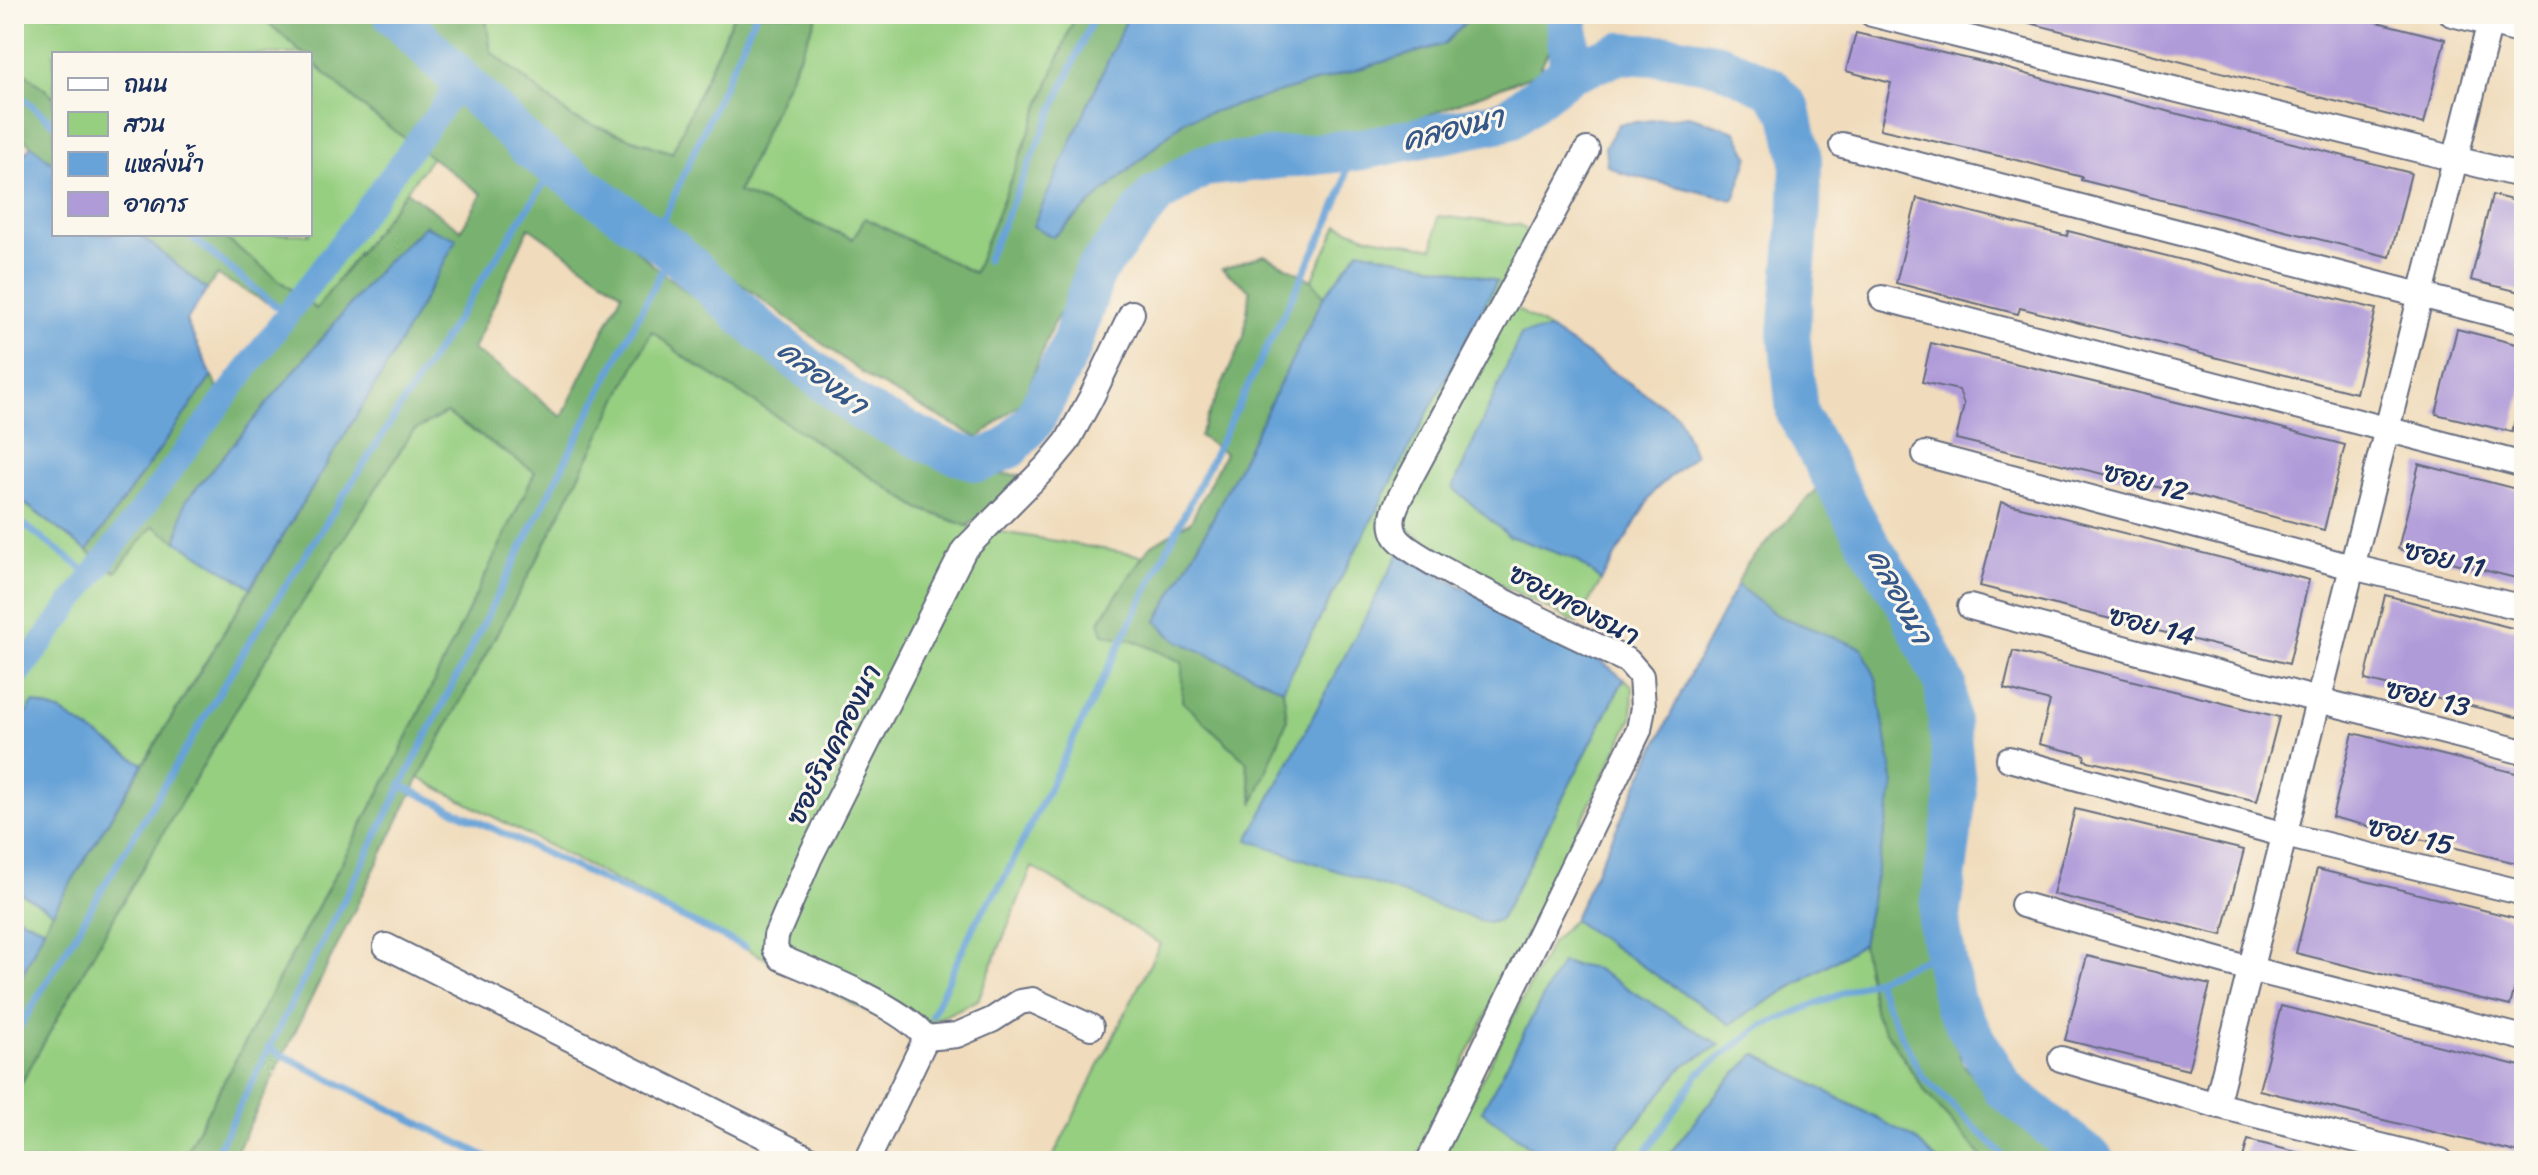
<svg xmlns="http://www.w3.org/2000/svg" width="2538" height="1175" font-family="Sriracha,'Playpen Sans Thai',sans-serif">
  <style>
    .green { fill: #97cf81; stroke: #597f70; stroke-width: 2 }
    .forest { fill: #79b26f; stroke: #4a7066; stroke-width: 2; fill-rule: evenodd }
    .water { fill: #67a3d8; stroke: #41699b; stroke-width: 2 }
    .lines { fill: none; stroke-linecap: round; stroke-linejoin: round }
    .stream { stroke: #67a3d8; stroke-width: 7 }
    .canal { stroke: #67a3d8; stroke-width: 24 }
    .river { stroke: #67a3d8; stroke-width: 42 }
    .building { fill: #b09bd9 }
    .minor-casing { stroke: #666c7f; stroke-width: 28 }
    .minor { stroke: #fff; stroke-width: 24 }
    .labels { text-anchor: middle; stroke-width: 6; stroke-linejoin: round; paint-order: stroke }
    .street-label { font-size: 28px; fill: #1b2f5e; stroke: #fbf7ec }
    .water-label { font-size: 30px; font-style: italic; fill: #365889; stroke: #fbf7ec }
  </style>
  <rect width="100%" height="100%" fill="#fbf7ec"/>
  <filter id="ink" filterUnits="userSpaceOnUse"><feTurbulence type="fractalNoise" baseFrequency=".0125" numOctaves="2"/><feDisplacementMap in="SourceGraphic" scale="16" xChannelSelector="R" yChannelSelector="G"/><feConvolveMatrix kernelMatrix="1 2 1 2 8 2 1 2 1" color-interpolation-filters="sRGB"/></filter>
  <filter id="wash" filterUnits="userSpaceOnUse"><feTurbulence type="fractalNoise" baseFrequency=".006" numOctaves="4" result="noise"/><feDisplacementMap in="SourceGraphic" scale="32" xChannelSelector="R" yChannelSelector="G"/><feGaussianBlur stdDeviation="1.8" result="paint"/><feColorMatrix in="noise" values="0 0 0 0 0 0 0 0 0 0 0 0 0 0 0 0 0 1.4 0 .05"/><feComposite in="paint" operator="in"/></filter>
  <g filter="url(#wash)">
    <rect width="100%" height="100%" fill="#f0dcbc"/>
    <g class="green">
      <polygon points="14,14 259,14 303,54 54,54 54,97 14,64"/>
      <polygon points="485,14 734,14 673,153 573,118 491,52"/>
      <polygon points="818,14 1076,14 974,273 866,219 854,239 738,192"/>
      <polygon points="310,60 370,113 432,157 316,309 220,234 310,234"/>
      <polygon points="1438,216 1520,225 1545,246 1513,307 1551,330 1521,335 1510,536 1577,560 1601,581 1577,623 1461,565 1411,531 1249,839 1487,923 1500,920 1624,679 1633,686 1632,718 1415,1161 1051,1161 1160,944 1032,867 978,1000 908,1033 419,778 542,550 652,330 684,357 921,509 967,526 1143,556 1099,622 1182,662 1182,701 1246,761 1253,800 1287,720 1283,689 1496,281 1359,250 1324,296 1312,280 1338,225 1366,236 1433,248"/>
      <polygon points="446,413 536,472 393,767 181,1161 14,1161 14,1096 119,908 261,667 413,431"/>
      <polygon points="14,496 115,572 153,526 251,587 143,764 59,711 34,703 14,731"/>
      <polygon points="14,889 53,912 44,929 14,915"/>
      <polygon points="1573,920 1730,1024 1862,944 1875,1014 1926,1093 1986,1161 1937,1161 1914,1138 1756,1054 1721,1088 1664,1161 1606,1161 1684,1065 1720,1045 1482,1111 1549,1161 1440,1161 1551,943"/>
    </g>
    <g class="forest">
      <path d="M259 14H372L661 272 878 436 948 468 989 474 1020 475 1000 501 967 526 921 509 684 357 652 331 542 550 419 778 232 1161H181L393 767 535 472 446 413 413 431 261 667 119 908 14 1096V992L48 920 384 371 425 226 384 264 185 502 177 541 153 526 116 572 87 551 212 376 220 394 280 310 217 275 207 290 139 234H220L316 309 406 191 461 230 482 194 370 113 310 60V54H303ZM529 227 622 293 562 417 509 374 473 350Z"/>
      <polygon points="423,14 485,14 491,52 573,118 672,153 734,14 818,14 738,192 853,239 865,218 974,273 1076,14 1129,14 1034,226 1053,237 1185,120 1444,44 1473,14 1556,14 1554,39 1538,73 1410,122 1218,155 1124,214 1053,324 1023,401 978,438 873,381 515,118"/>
      <polygon points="14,64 54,97 54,164 14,131"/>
      <polygon points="1264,255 1312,280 1324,296 1209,526 1157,621 1174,639 1283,689 1287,720 1254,802 1246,761 1182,701 1182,662 1135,641 1103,634 1099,622 1149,547 1191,521 1225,453 1199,436 1244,337 1250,290 1222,269"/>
      <polygon points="1819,486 1859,548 1905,630 1937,695 1941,740 1940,794 1921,927 1940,1004 1963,1064 2004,1111 2066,1161 1986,1161 1926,1093 1875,1014 1862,944 1894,785 1862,648 1776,615 1737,585 1745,566"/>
    </g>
    <g class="water">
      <polygon points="1129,14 1473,14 1444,44 1185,120 1053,237 1033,226"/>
      <polygon points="1689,116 1736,131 1749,156 1734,200 1621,173 1607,165 1605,147 1619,124"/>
      <polygon points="31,145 54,164 54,234 139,234 207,290 186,321 212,376 87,551 14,495 14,169"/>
      <polygon points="425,226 457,239 384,371 251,587 177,541 185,502 384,264"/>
      <polygon points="1359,250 1478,275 1497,281 1283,689 1174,639 1157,621 1209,526 1324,296"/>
      <polygon points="1551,330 1678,416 1695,455 1654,491 1601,581 1577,560 1509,536 1453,488 1521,334"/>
      <polygon points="1399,553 1604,663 1624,679 1500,920 1487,923 1248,840"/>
      <polygon points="1737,585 1776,615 1862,648 1876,678 1894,785 1862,944 1730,1024 1573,920 1690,674"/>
      <polygon points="33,703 59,711 143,764 53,912 14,889 14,731"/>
      <polygon points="14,915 44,929 14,992"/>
      <polygon points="1561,963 1596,969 1720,1045 1684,1065 1606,1161 1549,1161 1482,1111"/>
      <polygon points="1756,1054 1914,1138 1937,1161 1664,1161 1721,1088"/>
    </g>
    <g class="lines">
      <g class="stream">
        <polyline points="14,91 54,124"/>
        <polyline points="188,234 287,315"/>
        <polyline points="655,238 756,14"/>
        <polyline points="987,260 1095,14"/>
        <polyline points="14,517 92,576"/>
        <polyline points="400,785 745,947"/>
        <polyline points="1875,980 1921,1075 2009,1161"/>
        <polyline points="932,1015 975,923 1003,881 1331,218 1344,185 1349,150"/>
        <polyline points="14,1037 247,646 555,166"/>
        <polyline points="268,1048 495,1161"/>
        <polyline points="212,1161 672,250"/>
        <polyline points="1640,1161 1698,1074 1760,1027 1944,951"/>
      </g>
      <polyline class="canal" points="14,680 462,81"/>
      <g class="river">
        <polyline points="394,14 529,147 672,250 760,330 863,411 946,450 980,461 1009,448 1034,420 1070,349 1095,272 1156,195 1203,166 1363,149 1507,120 1570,72 1621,53 1673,56 1719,64 1771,88 1790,110 1801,159 1800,206 1789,333 1797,413 1869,544 1906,602 1945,684 1956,795 1939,924 1954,1003 2004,1089 2094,1161"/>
        <polyline points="1567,14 1570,72"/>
      </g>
    </g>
    <g id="blocks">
      <g class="building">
        <polygon points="2023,14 2345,14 2445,39 2424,124 2022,21"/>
        <polygon points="1856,33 1995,65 2072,87 2411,173 2390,257 2081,180 2082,177 2021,161 1880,129 1891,83 1846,71"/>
        <polygon points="2492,195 2524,203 2524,293 2471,280"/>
        <polygon points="1917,198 2067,236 2068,231 2376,309 2356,393 2020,308 2018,314 1896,283"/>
        <polygon points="2457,329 2524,346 2524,383 2512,432 2436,414"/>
        <polygon points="1931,343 2251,420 2345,445 2324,530 2183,493 1956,439 1964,405 1959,390 1922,382"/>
        <polygon points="2419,464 2524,491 2524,563 2520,579 2398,549"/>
        <polygon points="2001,502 2309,580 2289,664 1980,586"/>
        <polygon points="2385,595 2524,631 2524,719 2365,680"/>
        <polygon points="2013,651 2279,717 2257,801 2084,760 2085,755 2039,744 2050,701 2004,689"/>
        <polygon points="2353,733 2524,775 2524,865 2332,817"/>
        <polygon points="2075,809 2244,850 2222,935 2053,894"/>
        <polygon points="2317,869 2524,920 2524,960 2522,960 2510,1006 2296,953"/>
        <polygon points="2087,956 2210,985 2188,1070 2065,1040"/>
        <polygon points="2281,1006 2524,1067 2524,1154 2259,1090"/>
        <polygon points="2248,1140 2304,1154 2303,1161 2242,1161"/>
      </g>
    </g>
  </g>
  <g filter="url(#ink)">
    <use href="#blocks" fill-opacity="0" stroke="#666c7f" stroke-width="2"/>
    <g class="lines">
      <g class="minor-casing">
        <g id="minor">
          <polyline points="1872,14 2524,176"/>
          <polyline points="2452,14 2524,32"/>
          <polyline points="1842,145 2524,322"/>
          <polyline points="1882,298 2524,465"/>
          <polyline points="1925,454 2352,567 2524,608"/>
          <polyline points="1970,607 2318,700 2524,752"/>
          <polyline points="2009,759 2285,835 2524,893"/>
          <polyline points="2023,905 2250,969 2524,1038"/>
          <polyline points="386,946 814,1161"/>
          <polyline points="926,1038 957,1035 992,1020 1020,1002 1032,1000 1091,1027"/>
          <polyline points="2061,1059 2216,1105 2441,1161"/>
          <polyline points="2216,1105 2492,14"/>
          <path d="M867 1161 926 1038C905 1008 817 973 781 958L775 949 776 936 810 857 964 550 1048 465 1067 442 1091 398 1132 313"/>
          <path d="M1429 1161 1639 730 1643 707 1641 676 1628 661C1593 644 1408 559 1396 536 1385 517 1402 495 1410 478L1587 150"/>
        </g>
      </g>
      <use href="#minor" class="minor"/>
    </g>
  </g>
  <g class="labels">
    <g class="street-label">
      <text transform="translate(2146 481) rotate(15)" y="10">ซอย 12</text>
      <text transform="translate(2445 558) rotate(14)" y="10">ซอย 11</text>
      <text transform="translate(1575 604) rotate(28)" y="10">ซอยทองธนา</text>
      <text transform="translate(2152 625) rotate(15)" y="10">ซอย 14</text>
      <text transform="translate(2428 697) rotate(14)" y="10">ซอย 13</text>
      <text transform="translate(833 744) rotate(-63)" y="10">ซอยริมคลองนา</text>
      <text transform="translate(2411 835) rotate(14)" y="10">ซอย 15</text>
    </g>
    <g class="water-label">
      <text transform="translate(1453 128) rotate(-14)" y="10">คลองนา</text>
      <text transform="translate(823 377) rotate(37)" y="10">คลองนา</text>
      <text transform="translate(1900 596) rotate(62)" y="10">คลองนา</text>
    </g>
  </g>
  <rect width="2538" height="1175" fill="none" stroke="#fbf7ec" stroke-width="48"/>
  <rect x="52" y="52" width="260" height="184" fill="#fbf7ec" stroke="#a1a7b3" stroke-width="2"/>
  <rect x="68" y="78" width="40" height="12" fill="#ffffff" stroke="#a1a7b3" stroke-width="2"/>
  <text x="124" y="92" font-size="24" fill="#1b2f5e">ถนน</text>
  <rect x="68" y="112" width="40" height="24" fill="#97cf81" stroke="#a1a7b3" stroke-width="2"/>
  <text x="124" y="132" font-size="24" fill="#1b2f5e">สวน</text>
  <rect x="68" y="152" width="40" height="24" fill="#67a3d8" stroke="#a1a7b3" stroke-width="2"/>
  <text x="124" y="172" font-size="24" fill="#1b2f5e">แหล่งน้ำ</text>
  <rect x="68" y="192" width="40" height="24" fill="#b09bd9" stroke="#a1a7b3" stroke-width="2"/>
  <text x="124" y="212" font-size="24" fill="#1b2f5e">อาคาร</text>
</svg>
